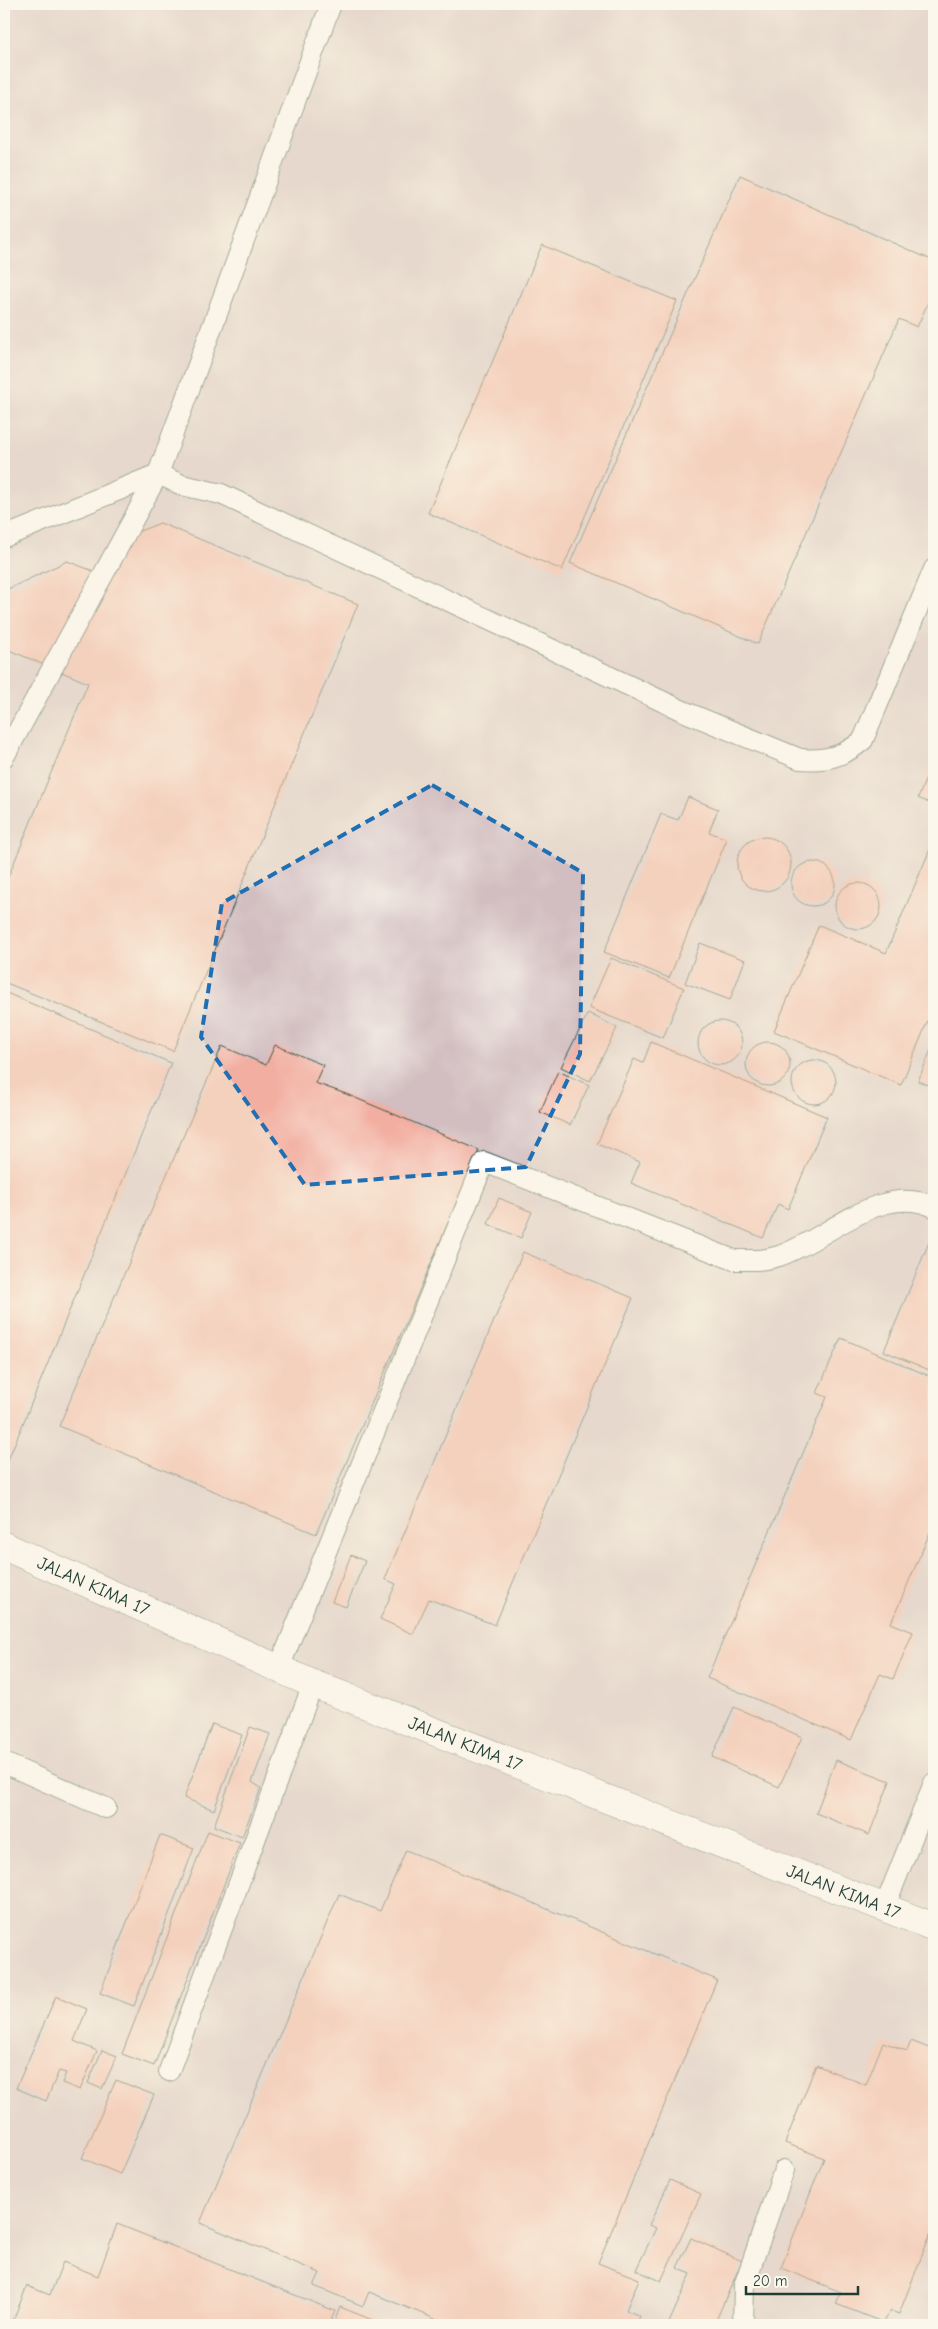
<svg xmlns="http://www.w3.org/2000/svg" width="938" height="2329" font-family="'Comic Neue',sans-serif">
  <style>
    .industrial { fill: #d2bec1 }
    .building { fill: #f2afa1 }
    .lines { fill: none; stroke-linecap: round; stroke-linejoin: round }
    .service-casing { stroke: #3f574c; stroke-width: 22 }
    .minor-casing { stroke: #3f574c; stroke-width: 29 }
    .service { stroke: #fff; stroke-width: 20 }
    .minor { stroke: #fff; stroke-width: 28 }
    .marked { fill: none; stroke: #1f6fb2; stroke-width: 4; stroke-dasharray: 10 6; stroke-linejoin: round }
    .labels { text-anchor: middle; stroke-width: 4; stroke-linejoin: round; paint-order: stroke }
    .street-label { font-size: 18px; fill: #1f3d34; stroke: #fbf7ec }
  </style>
  <rect width="100%" height="100%" fill="#fbf7ec"/>
  <filter id="ink" filterUnits="userSpaceOnUse"><feTurbulence type="fractalNoise" baseFrequency=".02" numOctaves="2"/><feDisplacementMap in="SourceGraphic" scale="10" xChannelSelector="R" yChannelSelector="G"/><feConvolveMatrix kernelMatrix="1 2 1 2 8 2 1 2 1" color-interpolation-filters="sRGB"/></filter>
  <filter id="wash" filterUnits="userSpaceOnUse"><feTurbulence type="fractalNoise" baseFrequency=".0096" numOctaves="4" result="noise"/><feDisplacementMap in="SourceGraphic" scale="20" xChannelSelector="R" yChannelSelector="G"/><feGaussianBlur stdDeviation="1.12" result="paint"/><feColorMatrix in="noise" values="0 0 0 0 0 0 0 0 0 0 0 0 0 0 0 0 0 1.4 0 .05"/><feComposite in="paint" operator="in"/></filter>
  <g filter="url(#wash)">
    <rect width="100%" height="100%" fill="#f5ecd6"/>
    <rect class="industrial" x="4" y="4" width="930" height="2321"/>
    <g id="blocks">
      <g class="building">
        <polygon points="740,175 934,261 934,289 917,327 899,319 758,644 570,563"/>
        <polygon points="542,245 677,301 562,570 428,513"/>
        <polygon points="160,523 358,604 173,1051 4,982 4,887 88,683 4,648 4,591 67,561 109,577 125,537"/>
        <polygon points="934,759 934,805 918,798"/>
        <polygon points="688,797 718,809 709,832 727,839 669,978 604,952 661,814 678,820"/>
        <circle cx="764" cy="864" r="27"/>
        <polygon points="934,840 934,1006 901,1085 774,1031 819,925 886,953"/>
        <circle cx="813" cy="884" r="22"/>
        <circle cx="858" cy="906" r="23"/>
        <polygon points="700,943 745,960 730,1000 685,983"/>
        <polygon points="611,958 684,988 663,1038 589,1008"/>
        <polygon points="4,992 171,1063 6,1465 4,1464"/>
        <polygon points="588,1013 617,1028 590,1081 561,1067"/>
        <circle cx="720" cy="1043" r="22"/>
        <circle cx="768" cy="1064" r="22"/>
        <polygon points="651,1042 827,1117 788,1209 778,1204 763,1238 631,1183 640,1162 597,1144 634,1059 643,1063"/>
        <polygon points="934,1043 934,1087 918,1081"/>
        <polygon points="275,1045 323,1065 315,1083 346,1094 479,1150 316,1534 59,1426 222,1046 266,1065"/>
        <circle cx="814" cy="1082" r="22"/>
        <polygon points="558,1071 589,1085 570,1125 540,1112"/>
        <polygon points="499,1198 532,1212 521,1238 488,1224"/>
        <polygon points="932,1235 934,1236 934,1372 884,1351"/>
        <polygon points="523,1252 633,1298 495,1625 429,1599 413,1634 380,1619 396,1584 385,1579"/>
        <polygon points="841,1338 934,1378 934,1523 891,1623 913,1632 893,1679 880,1674 851,1740 707,1678 827,1397 817,1393"/>
        <polygon points="351,1555 365,1561 346,1607 332,1602"/>
        <polygon points="734,1707 802,1737 779,1787 712,1757"/>
        <polygon points="212,1724 242,1735 214,1810 184,1798"/>
        <polygon points="250,1727 270,1734 252,1782 261,1788 242,1837 214,1826"/>
        <polygon points="836,1760 890,1781 869,1835 816,1813"/>
        <polygon points="208,1831 240,1843 154,2066 122,2054"/>
        <polygon points="160,1835 194,1848 134,2006 100,1993"/>
        <polygon points="406,1850 717,1980 598,2263 639,2279 626,2310 640,2316 636,2325 450,2325 369,2292 363,2306 314,2286 320,2273 200,2223 339,1894 380,1911"/>
        <polygon points="56,1996 87,2009 74,2041 97,2051 80,2090 62,2083 66,2073 59,2071 46,2101 16,2088"/>
        <polygon points="911,2041 934,2050 934,2225 899,2314 891,2311 882,2322 836,2304 841,2292 781,2268 824,2158 785,2143 816,2065 866,2085 883,2042 907,2051"/>
        <polygon points="102,2050 117,2056 102,2089 88,2083"/>
        <polygon points="116,2080 154,2095 120,2174 82,2158"/>
        <polygon points="670,2180 701,2194 661,2281 636,2270 656,2228 649,2225"/>
        <polygon points="117,2224 335,2311 329,2325 11,2325 27,2286 50,2295 63,2262 98,2276"/>
        <polygon points="691,2238 742,2261 714,2325 668,2325 691,2274 677,2268"/>
        <polygon points="340,2307 385,2325 333,2325"/>
      </g>
    </g>
  </g>
  <g filter="url(#ink)">
    <use href="#blocks" fill-opacity="0" stroke="#3f574c" stroke-width="1"/>
    <g class="lines">
      <g class="service-casing">
        <g id="service">
          <path d="M4 537 158 474 182 485 221 494 683 711 800 759C826 761 843 757 863 740L934 569"/>
          <polyline points="4,757 158,474 331,4"/>
          <path d="M279 1668 484 1162 734 1260C750 1260 764 1261 779 1256 829 1239 879 1182 934 1207"/>
          <polyline points="4,1763 106,1808"/>
          <polyline points="885,1906 934,1783"/>
          <polyline points="169,2071 313,1684"/>
          <polyline points="743,2325 744,2286 784,2170"/>
        </g>
      </g>
      <g class="minor-casing">
        <g id="minor">
          <path id="s1" d="M4 1546 313 1684 934 1927"/>
        </g>
      </g>
      <use href="#service" class="service"/>
      <use href="#minor" class="minor"/>
    </g>
  </g>
  <path d="M0 0H938V2329H0ZM432 785 583 873 580 1054 526 1167 305 1185 201 1037 222 903Z" fill="#f5ecd6" fill-opacity=".55" fill-rule="evenodd"/>
  <path class="marked" d="M432 785 583 873 580 1054 526 1167 305 1185 201 1037 222 903Z"/>
  <g class="labels">
    <g class="street-label">
      <text dy="6" stroke="none"><textPath href="#s1" startOffset="98">JALAN KIMA 17</textPath></text>
      <text dy="6" stroke="none"><textPath href="#s1" startOffset="502">JALAN KIMA 17</textPath></text>
      <text dy="6" stroke="none"><textPath href="#s1" startOffset="908">JALAN KIMA 17</textPath></text>
    </g>
  </g>
  <rect width="938" height="2329" fill="none" stroke="#fbf7ec" stroke-width="20"/>
  <path d="M746 2286v8h112v-8" fill="none" stroke="#1f3d34" stroke-width="2.5"/>
  <text x="753" y="2286" font-size="15" fill="#1f3d34" stroke="#fbf7ec" stroke-width="4" paint-order="stroke">20 m</text>
</svg>
